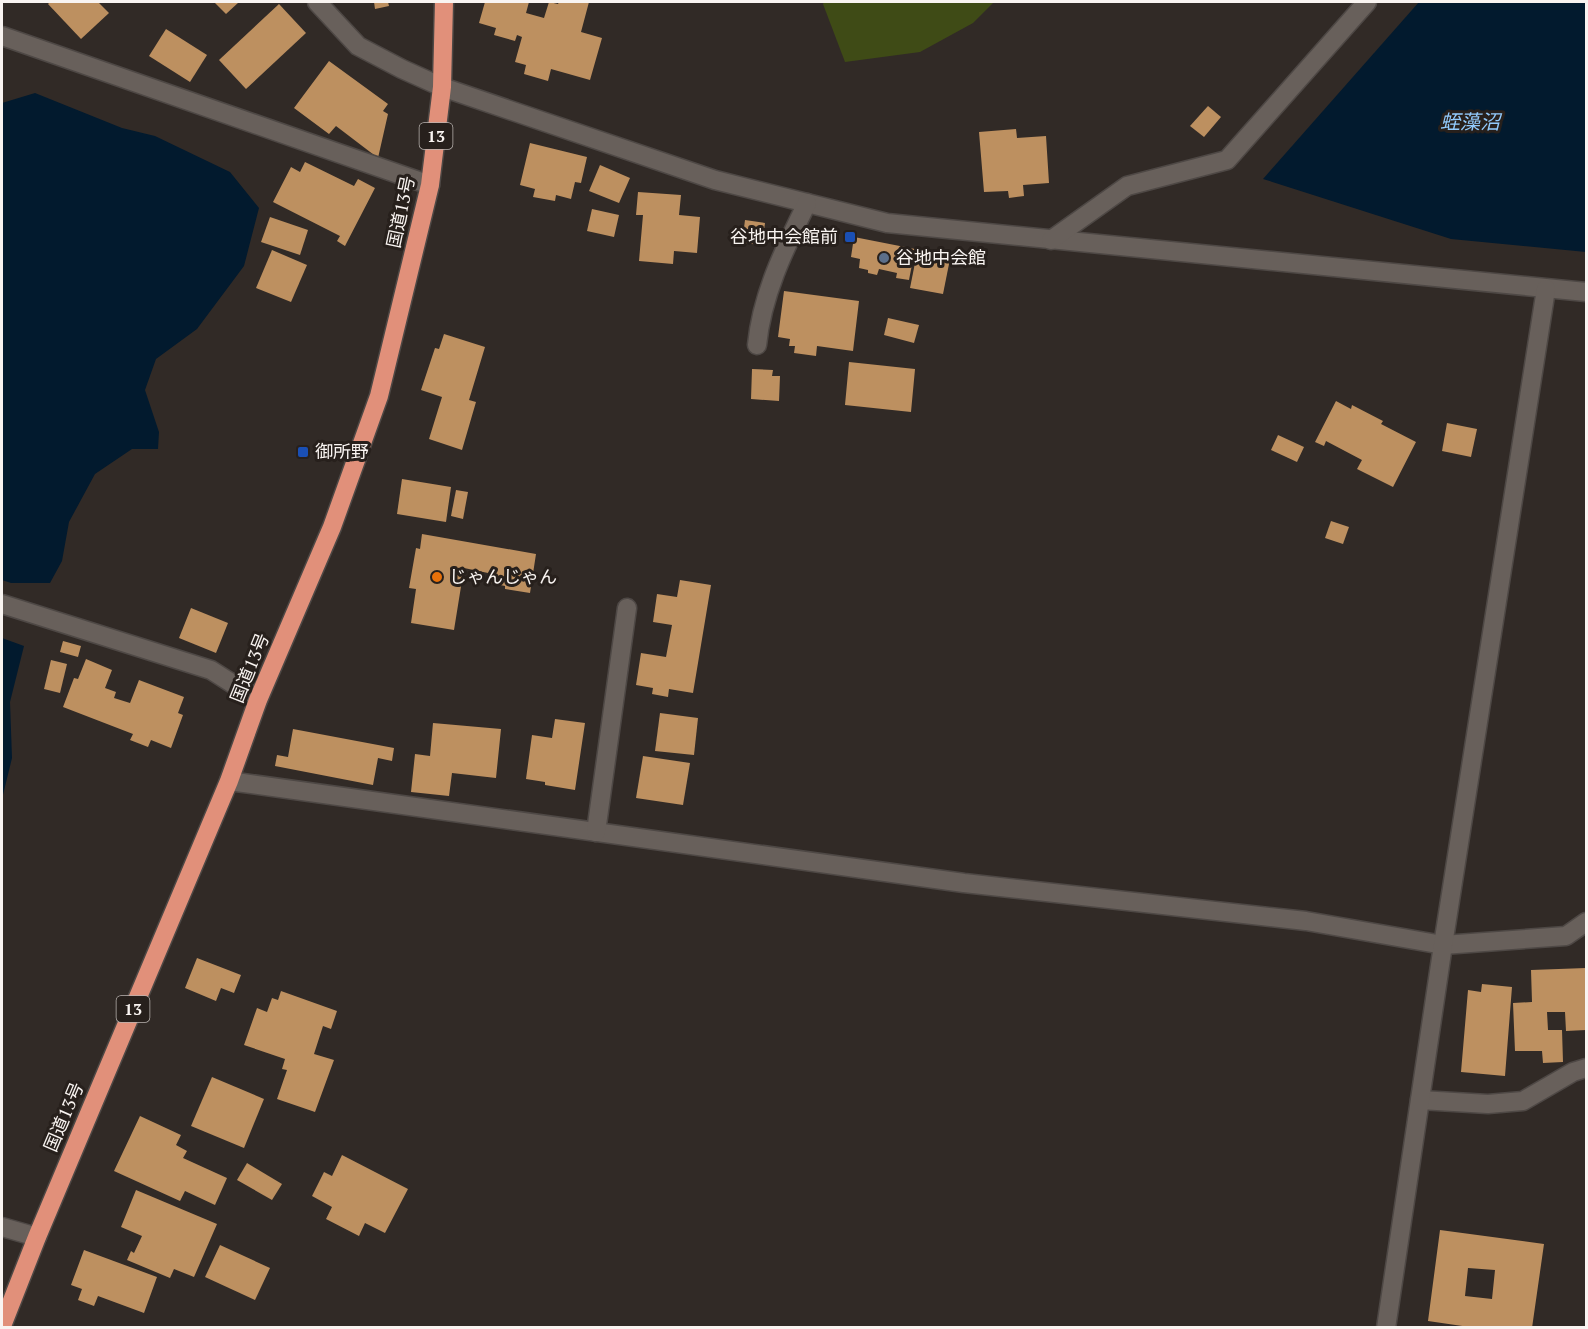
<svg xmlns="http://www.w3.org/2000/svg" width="1588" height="1329" font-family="'PT Serif','Noto Sans JP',serif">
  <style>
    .green { fill: #3f4b16 }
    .water { fill: #021a2e }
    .building { fill: #bd9060; fill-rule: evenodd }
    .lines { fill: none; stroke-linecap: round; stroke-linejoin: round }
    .minor-casing { stroke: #4e4845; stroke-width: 21 }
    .highway-casing { stroke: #4e4845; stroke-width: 21 }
    .minor { stroke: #68605b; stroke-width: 18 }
    .highway { stroke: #e1907a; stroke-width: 18 }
    .transit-dot { fill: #1a4fb4; stroke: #27201c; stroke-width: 2 }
    .service-dot { fill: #5c6f8a; stroke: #27201c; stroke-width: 2 }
    .food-dot { fill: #e8710a; stroke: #27201c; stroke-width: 2 }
    .labels { text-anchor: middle; stroke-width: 6; stroke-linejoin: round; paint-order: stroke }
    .shield { fill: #27201c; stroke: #bab4b1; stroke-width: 1.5 }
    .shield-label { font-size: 16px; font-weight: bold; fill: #f9f4f1 }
    .street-label { font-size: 18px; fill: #f9f4f1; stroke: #27201c }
    .poi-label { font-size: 18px; fill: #f9f4f1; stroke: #27201c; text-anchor: start }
    .water-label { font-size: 20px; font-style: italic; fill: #92cafc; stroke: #27201c }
  </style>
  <rect width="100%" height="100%" fill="#312a26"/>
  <polygon class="green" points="824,2 994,2 973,23 920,52 845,62 823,4"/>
  <g class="water">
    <polygon points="1419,2 1586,2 1586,252 1451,239 1263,179"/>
    <polygon points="35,93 122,128 155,136 230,172 259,208 244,266 197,329 156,359 145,390 159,432 158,449 132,449 95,474 69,522 62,561 50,583 11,583 2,580 2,103"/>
    <polygon points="2,638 24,646 10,702 12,758 2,799"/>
  </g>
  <g class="building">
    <polygon points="50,2 98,2 109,13 81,39 48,4"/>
    <polygon points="214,2 239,2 226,14"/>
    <polygon points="374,2 388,2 389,6 375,9"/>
    <polygon points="485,2 529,2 526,13 544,18 549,2 558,4 559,2 589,2 581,32 602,38 590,80 551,69 548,81 524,74 526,65 515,62 522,37 517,35 515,41 494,35 496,28 479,23"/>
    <polygon points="279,4 306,33 246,89 219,60"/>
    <polygon points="166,29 207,55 190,82 149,56"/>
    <polygon points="329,61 388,104 383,111 388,114 378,158 336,126 329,134 294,108"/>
    <polygon points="1208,106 1221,117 1204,137 1190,126"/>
    <polygon points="1016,129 1017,138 1046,136 1049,183 1023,185 1024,196 1009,198 1008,191 984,192 979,132"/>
    <polygon points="530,143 587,157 581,183 575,182 571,199 556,195 555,201 533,197 535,189 520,185"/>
    <polygon points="305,162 354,186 358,179 375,188 345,246 337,241 340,236 273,202 291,167 300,172"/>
    <polygon points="600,165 630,178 619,203 589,191"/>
    <polygon points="638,192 681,195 679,215 700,217 697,253 674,251 673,264 639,261 643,215 636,215"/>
    <polygon points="592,209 619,215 614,237 587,231"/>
    <polygon points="270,217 308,230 300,255 261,242"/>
    <polygon points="745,220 765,223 762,245 742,243"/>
    <polygon points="854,237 915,249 909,280 896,278 897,273 879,269 877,275 868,273 868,270 859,268 860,259 851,257"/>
    <polygon points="918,248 951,254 943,294 910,288"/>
    <polygon points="272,250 307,265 291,302 256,288"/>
    <polygon points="784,291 859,301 853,351 817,346 816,356 794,353 795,346 789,346 790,339 778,337"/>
    <polygon points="888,318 919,325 914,343 884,335"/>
    <polygon points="444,334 485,347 469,400 476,402 462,450 429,439 442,397 421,390 435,348 439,349"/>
    <polygon points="849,362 915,369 911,412 845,405"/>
    <polygon points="752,369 773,370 772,376 780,376 779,401 751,399"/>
    <polygon points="1336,401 1351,409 1352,405 1383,421 1381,424 1416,442 1393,487 1357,469 1362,460 1326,441 1324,446 1315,442"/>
    <polygon points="1447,423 1477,429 1471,457 1442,451"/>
    <polygon points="1278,435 1304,447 1297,462 1271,450"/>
    <polygon points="402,479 451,487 446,522 397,514"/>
    <polygon points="456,490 468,492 463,519 451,516"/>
    <polygon points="1331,521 1349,527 1343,544 1325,538"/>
    <polygon points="422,534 536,554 530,593 505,589 505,586 486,582 488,573 464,568 454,630 411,623 416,589 409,588 416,548 420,549"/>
    <polygon points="680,580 711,585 693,693 669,689 668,697 652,694 653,688 636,685 641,653 666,657 672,625 653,622 657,594 677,597"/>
    <polygon points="191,608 228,623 216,653 179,638"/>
    <polygon points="63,641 81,646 78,657 60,652"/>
    <polygon points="86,659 112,670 105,688 116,692 114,698 130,703 139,680 184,697 178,713 183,715 171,748 151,740 148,747 130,740 133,734 63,707 74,678 78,679"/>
    <polygon points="51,660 67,664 60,693 44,689"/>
    <polygon points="660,713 698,718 694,755 655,751"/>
    <polygon points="555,719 585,723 575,790 545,785 545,782 526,779 532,735 552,738"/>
    <polygon points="433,723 501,729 496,778 452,773 449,796 411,792 415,754 430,756"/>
    <polygon points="293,729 394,748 392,761 378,758 373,785 275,766 277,755 288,757"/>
    <polygon points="643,756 690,763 683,805 636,798"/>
    <polygon points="197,958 241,975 234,993 221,988 216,1001 185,988"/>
    <polygon points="1586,968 1586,1030 1566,1031 1565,1012 1547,1012 1548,1030 1562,1030 1563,1062 1543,1063 1542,1051 1515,1051 1513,1003 1532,1002 1531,970"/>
    <polygon points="1482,984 1512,987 1505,1076 1461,1072 1468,990 1481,992"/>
    <polygon points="281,991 337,1011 331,1029 323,1026 314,1054 334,1060 315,1112 277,1099 287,1070 282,1069 285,1059 244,1045 257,1008 267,1012 272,998 278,1000"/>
    <polygon points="212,1077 264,1099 244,1148 191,1126"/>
    <polygon points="140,1116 181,1135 176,1145 187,1151 183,1158 227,1178 215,1205 185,1191 180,1201 114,1171"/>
    <polygon points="342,1155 408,1189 385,1233 365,1223 359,1236 326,1219 332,1207 312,1196 324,1172 332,1176"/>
    <polygon points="247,1163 282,1184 272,1200 237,1180"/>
    <polygon points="136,1190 217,1224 194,1277 174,1269 170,1278 127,1260 131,1251 134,1253 142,1236 121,1227"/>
    <path d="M1440 1230 1544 1244 1532 1328H1476L1428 1321ZM1468 1268 1495 1270 1492 1299 1465 1296Z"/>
    <polygon points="220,1245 270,1268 255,1300 205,1277"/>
    <polygon points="84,1250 157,1277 144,1313 98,1296 94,1306 78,1300 82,1289 71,1285"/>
  </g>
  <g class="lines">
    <g class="minor-casing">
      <g id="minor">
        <polyline points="317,2 358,46 402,69 442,87 715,180 887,223 1586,292"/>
        <polyline points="2,36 430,185"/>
        <polyline points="1051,240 1127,186 1227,160 1367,2"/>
        <path d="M757 345C762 294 785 248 807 203"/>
        <polyline points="2,604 211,670 258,700"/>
        <polyline points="229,781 964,883 1306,921 1443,945 1566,936 1586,922"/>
        <polyline points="596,832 627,608"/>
        <polyline points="1420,1100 1488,1104 1523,1101 1573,1072 1586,1068"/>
        <polyline points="2,1227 37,1237"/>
        <polyline points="1386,1328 1443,945 1546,289"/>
      </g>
    </g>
    <g class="highway-casing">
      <polyline id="highway" points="2,1326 37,1237 229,781 258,700 332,527 379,396 430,185 442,87 444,2"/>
    </g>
    <use href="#minor" class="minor"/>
    <use href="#highway" class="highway"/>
  </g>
  <g class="transit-dot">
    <rect x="844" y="231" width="12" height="12" rx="3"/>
    <rect x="297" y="446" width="12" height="12" rx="3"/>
  </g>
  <circle class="service-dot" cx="884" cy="258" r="6"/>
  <circle class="food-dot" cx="437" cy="577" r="6"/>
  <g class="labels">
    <g class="shield">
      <rect x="419.5" y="123" width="33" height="26" rx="4.5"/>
      <rect x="116.5" y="996" width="33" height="26" rx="4.5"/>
    </g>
    <g class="shield-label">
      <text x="436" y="142">13</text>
      <text x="133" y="1015">13</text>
    </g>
    <g class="street-label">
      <text transform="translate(401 212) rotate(-78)" y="6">国道13号</text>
      <text transform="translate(250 668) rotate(-68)" y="6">国道13号</text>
      <text transform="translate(64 1117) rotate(-67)" y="6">国道13号</text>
    </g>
    <g class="poi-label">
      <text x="838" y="243" text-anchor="end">谷地中会館前</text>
      <text x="896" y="264">谷地中会館</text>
      <text x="315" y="458">御所野</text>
      <text x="449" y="583">じゃんじゃん</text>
    </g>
    <g class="water-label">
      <text x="1470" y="129">蛭藻沼</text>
    </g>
  </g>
  <rect width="1588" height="1329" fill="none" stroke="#f9f4f1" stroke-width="6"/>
</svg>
